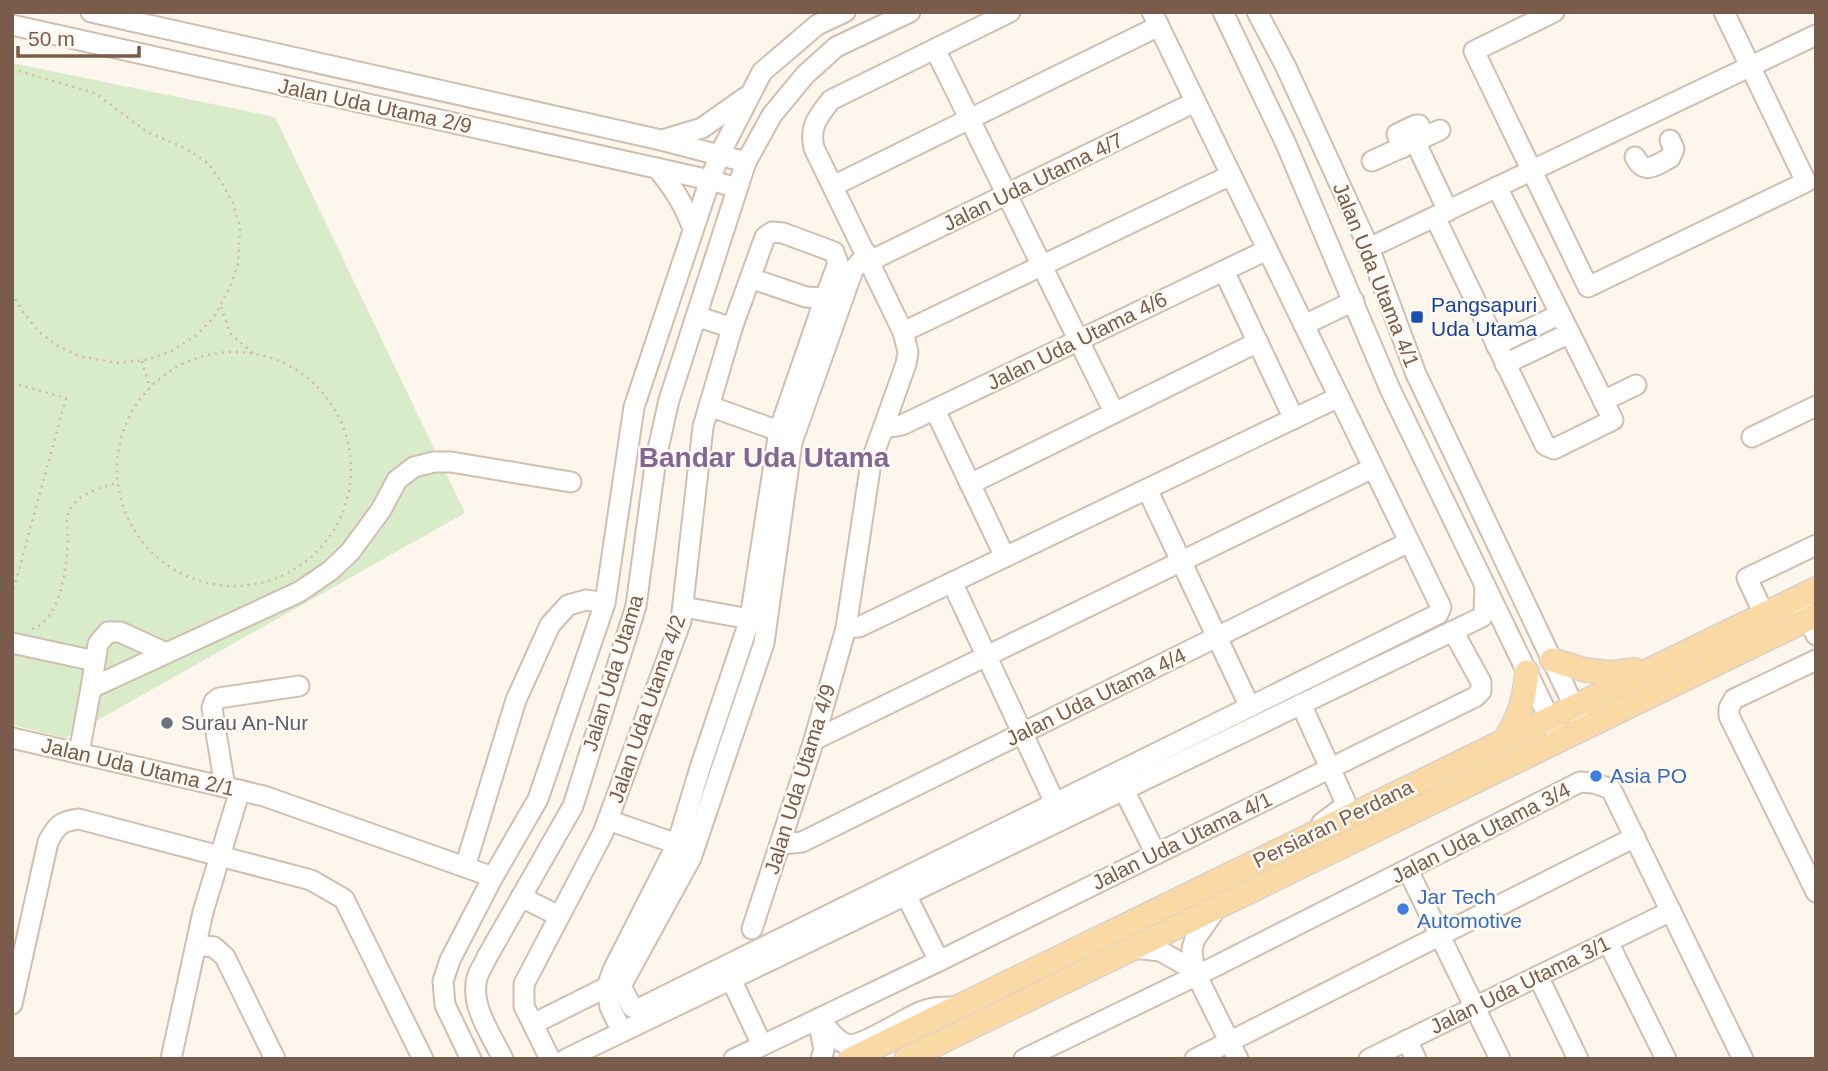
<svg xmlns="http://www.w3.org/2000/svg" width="1828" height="1071" font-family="Helvetica,sans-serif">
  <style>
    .green { fill: #d8ecc9 }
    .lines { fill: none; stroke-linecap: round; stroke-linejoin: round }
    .minor-casing { stroke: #d1beb0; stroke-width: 23 }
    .major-casing { stroke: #dad1cd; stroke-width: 26 }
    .path { stroke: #d9b8a5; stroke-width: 2.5; stroke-dasharray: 2 5; stroke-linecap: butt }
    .minor { stroke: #fff; stroke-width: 19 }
    .major { stroke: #fbd9a5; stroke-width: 23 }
    .transit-dot { fill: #1a4fb4; stroke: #fffaf3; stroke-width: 2.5 }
    .worship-dot { fill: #6b7280; stroke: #fffaf3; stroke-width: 2.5 }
    .shop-dot { fill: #3f7fe0; stroke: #fffaf3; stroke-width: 2.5 }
    .labels { text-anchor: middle; stroke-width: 5; stroke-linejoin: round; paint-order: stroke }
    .street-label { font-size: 21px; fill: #7a5c4d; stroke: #fffaf3 }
    .transit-label { font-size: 21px; fill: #164399; stroke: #fffaf3; text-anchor: start }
    .worship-label { font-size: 21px; fill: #5b616d; stroke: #fffaf3; text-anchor: start }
    .shop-label { font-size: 21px; fill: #366cbe; stroke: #fffaf3; text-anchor: start }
    .district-label { font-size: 28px; font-weight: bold; fill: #846695; stroke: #fffaf3 }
  </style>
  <rect width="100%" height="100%" fill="#fdf6ec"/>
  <polygon class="green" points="12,63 275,117 465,513 66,738 12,725"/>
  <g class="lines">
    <g class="minor-casing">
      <g id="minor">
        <polyline points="91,12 661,140 746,162"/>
        <polyline points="1223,12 1286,144 1390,389 1556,732"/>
        <polyline points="1257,12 1286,67 1369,248 1416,374 1581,721"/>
        <polyline points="1554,12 1474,51 1588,287 1806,182 1724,12"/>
        <polyline points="12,25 710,180 737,188"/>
        <polyline points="935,49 1114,412"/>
        <polyline points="662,140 702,128 746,97"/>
        <polyline points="1415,141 1448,211"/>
        <polyline points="1402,148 1397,134 1416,125 1419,125 1424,137"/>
        <path d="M1635 157C1645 176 1655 165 1670 158L1674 149 1670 140"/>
        <polyline points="1372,161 1440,130"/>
        <path d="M657 168C674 189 684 204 693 229"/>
        <polyline points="833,186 1159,26"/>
        <polyline points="1435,217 1545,445 1554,449 1613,420 1497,187"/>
        <polyline points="1369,248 1816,35"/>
        <polyline points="867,254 853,270 792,442 764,643 691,858 621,986 632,1007 638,1009 1438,614 1441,607 1152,12"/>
        <polyline points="870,261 1195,102"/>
        <polyline points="1224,271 1294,419"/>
        <polyline points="696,316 732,328"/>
        <polyline points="1304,325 1354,301"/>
        <polyline points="903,332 1231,175"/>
        <polyline points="1496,345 1560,314"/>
        <polyline points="1505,364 1570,333"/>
        <polyline points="1603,401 1636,385"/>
        <polyline points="709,406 779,431"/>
        <polyline points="935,410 1005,557"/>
        <polyline points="885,428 902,425 1267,250"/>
        <polyline points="1752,437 1816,406"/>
        <polyline points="970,484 1258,342"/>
        <polyline points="1147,489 1250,707"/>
        <polyline points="952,582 1055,803"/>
        <polyline points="1801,605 1816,635"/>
        <polyline points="683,607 750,619"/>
        <polyline points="1764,614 1747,578 1816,545"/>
        <polyline points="846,628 859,627 1339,397"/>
        <polyline points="12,643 95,661"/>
        <polyline points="1816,660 1734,699 1729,708 1729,716 1816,892"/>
        <polyline points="91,688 98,644 108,632 120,632 166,653"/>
        <polyline points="1301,704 1345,801 1342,808 1322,823"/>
        <polyline points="12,738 264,796 493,877"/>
        <polyline points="814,740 1373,468"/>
        <polyline points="79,753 91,688 299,592 330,571 350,552 381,510 397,480 414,467 434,462 451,462 571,482"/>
        <polyline points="225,787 212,708 214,702 219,698 299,686"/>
        <polyline points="1124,790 1156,854"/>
        <polyline points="608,820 677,844"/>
        <polyline points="781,844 802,842 1409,542"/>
        <polyline points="465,867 516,700 550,625 568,605 586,600 605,603"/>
        <polyline points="1408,870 1500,1059"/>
        <polyline points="906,895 939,961"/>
        <polyline points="521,897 559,916"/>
        <polyline points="1218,906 1195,939 1192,949 1194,970 1238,1059"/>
        <path d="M752 929 814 740 846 628 871 462 906 364 908 352 903 332 814 148C809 127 818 116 831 100L1010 12"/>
        <polyline points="1608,942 1666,1059"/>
        <polyline points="196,945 214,947 225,957 275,1059"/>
        <polyline points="1133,948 1160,951 1194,970"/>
        <polyline points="1538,976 1578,1059"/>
        <polyline points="731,979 762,1045"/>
        <path d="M12 1004 48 842C56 826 61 821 79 819L311 880 344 899 423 1059"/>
        <path d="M818 1019C826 1026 835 1040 846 1044 859 1049 905 1018 920 1012 931 1007 941 1007 952 1007"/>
        <polyline points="818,1020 824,1050 821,1059"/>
        <polyline points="533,1024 607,987"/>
        <polyline points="622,1032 610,1007 607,987 613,970 677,844 700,768 750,619 779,431 825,298"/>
        <polyline points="1407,1040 1416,1059"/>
        <polyline points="171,1059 203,912 240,790"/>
        <polyline points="471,1059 445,1005 443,981 450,960 493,877 538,799 605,603 634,407 710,180 720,154 762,72 817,25 845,12"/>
        <path d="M503 1059C491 1034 470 1006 477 978 479 971 484 964 487 957L573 806 636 606 656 458 669 400 746 162 772 115 805 75 836 47 910 12"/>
        <polyline points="550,1059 524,1006 524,984 603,833 681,621 703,427 732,328 765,237 772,232 783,233 834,252 838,263 825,298 806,297 750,278"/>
        <polyline points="566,1059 1482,617 1484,612 1485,585"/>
        <polyline points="734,1059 939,961 1475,697 1481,691 1481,682 1453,631"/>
        <polyline points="1024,1059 1214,967 1580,782 1594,783 1611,789 1743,1059"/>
        <polyline points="1195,1059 1635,837"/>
        <polyline points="1369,1059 1671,911"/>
      </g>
    </g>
    <g class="major-casing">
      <g id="major">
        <polyline points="1552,660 1585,670 1611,673 1635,670"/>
        <path d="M1504 741C1520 715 1524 702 1527 672"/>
        <polyline points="851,1059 1816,589"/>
        <polyline points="906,1059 1816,615"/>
      </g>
    </g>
    <g class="path">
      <polyline points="12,69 95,93 147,132 185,148 208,163 220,180 233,203 240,227 238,263 232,283 214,317 197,335 170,352 145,360 116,363 79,356 58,346 40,333 24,313 12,294"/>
      <polyline points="221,307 230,333 254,354"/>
      <circle cx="234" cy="469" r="117"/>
      <polyline points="142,361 148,381 149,391"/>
      <polyline points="12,383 66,398 12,595"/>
      <path d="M32 629C62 619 67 563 68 536 68 529 65 520 68 514 75 494 100 488 118 483"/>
    </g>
    <use href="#minor" class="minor"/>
    <use href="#major" class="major"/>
  </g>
  <rect class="transit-dot" x="1410" y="310" width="14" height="14" rx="3.5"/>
  <circle class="worship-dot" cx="167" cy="723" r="7"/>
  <g class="shop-dot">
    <circle cx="1596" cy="776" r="7"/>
    <circle cx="1403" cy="909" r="7"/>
  </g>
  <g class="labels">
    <g class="street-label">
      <text transform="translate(375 106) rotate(12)" y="7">Jalan Uda Utama 2/9</text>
      <text transform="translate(1033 182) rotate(-26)" y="7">Jalan Uda Utama 4/7</text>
      <text transform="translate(1376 275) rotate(68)" y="7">Jalan Uda Utama 4/1</text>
      <text transform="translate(1077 341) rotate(-26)" y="7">Jalan Uda Utama 4/6</text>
      <text transform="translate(613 673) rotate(-73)" y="7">Jalan Uda Utama</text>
      <text transform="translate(1096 697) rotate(-26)" y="7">Jalan Uda Utama 4/4</text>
      <text transform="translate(647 709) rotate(-71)" y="7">Jalan Uda Utama 4/2</text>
      <text transform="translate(138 767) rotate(13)" y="7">Jalan Uda Utama 2/1</text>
      <text transform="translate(800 779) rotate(-73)" y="7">Jalan Uda Utama 4/9</text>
      <text transform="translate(1333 824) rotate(-26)" y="7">Persiaran Perdana</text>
      <text transform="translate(1481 833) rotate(-27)" y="7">Jalan Uda Utama 3/4</text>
      <text transform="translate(1182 841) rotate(-26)" y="7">Jalan Uda Utama 4/1</text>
      <text transform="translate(1520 985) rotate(-26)" y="7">Jalan Uda Utama 3/1</text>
    </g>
    <g class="transit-label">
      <text x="1431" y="312">Pangsapuri<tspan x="1431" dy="24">Uda Utama</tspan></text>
    </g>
    <g class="worship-label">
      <text x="181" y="730">Surau An-Nur</text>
    </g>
    <g class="shop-label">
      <text x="1610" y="783">Asia PO</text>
      <text x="1417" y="904">Jar Tech<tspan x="1417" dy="24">Automotive</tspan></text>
    </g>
    <g class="district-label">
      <text x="764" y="467">Bandar Uda Utama</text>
    </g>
  </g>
  <rect width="1828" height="1071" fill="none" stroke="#7a5c4d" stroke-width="28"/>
  <path d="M18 46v10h121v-10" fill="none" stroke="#7a5c4d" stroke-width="3.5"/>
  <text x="28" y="46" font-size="21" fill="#7a5c4d" stroke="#fffaf3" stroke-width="5" paint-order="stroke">50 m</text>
</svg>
